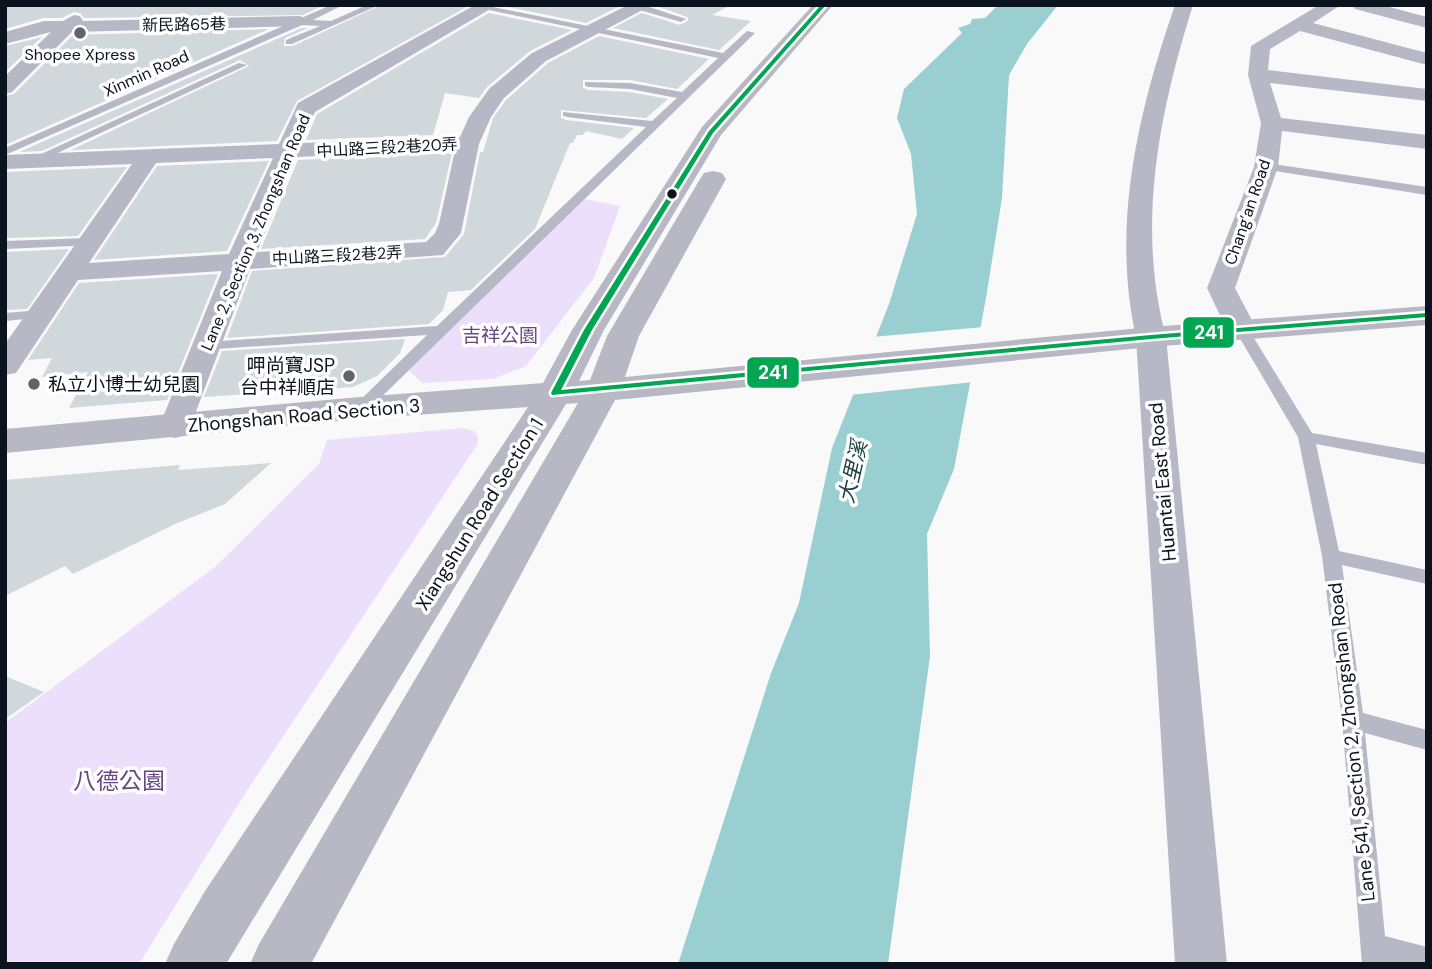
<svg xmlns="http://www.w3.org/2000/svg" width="1432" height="969" font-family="'DM Sans','Noto Sans TC',sans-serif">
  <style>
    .green { fill: #ecdffb }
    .water { fill: #9acfd2 }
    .pier { fill: #f9f9f9 }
    .building { fill: #d0d8db }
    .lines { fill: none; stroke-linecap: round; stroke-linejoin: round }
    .lane { fill: #b7b8c5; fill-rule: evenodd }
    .street { fill: #b7b8c5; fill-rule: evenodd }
    .secondary { fill: #b7b8c3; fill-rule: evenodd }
    .bus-1-casing { stroke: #fff; stroke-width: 5 }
    .bus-1 { fill: #00a651; fill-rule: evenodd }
    .poi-dot { fill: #5e646b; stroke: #fff; stroke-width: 2.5 }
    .bus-dot { fill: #0b141e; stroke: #fff; stroke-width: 2.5 }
    .labels { text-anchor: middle; stroke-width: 7; stroke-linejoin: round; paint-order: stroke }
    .far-street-label { font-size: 16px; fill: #0b141e; stroke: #fff }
    .far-poi-label { font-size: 16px; fill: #0b141e; stroke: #fff }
    .park-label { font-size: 19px; fill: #674786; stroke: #fff }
    .poi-label { font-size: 19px; fill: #0b141e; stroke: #fff; text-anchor: end }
    .street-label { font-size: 19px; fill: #0b141e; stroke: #fff }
    .water-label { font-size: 21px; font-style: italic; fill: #1d4244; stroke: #fff }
    .near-park-label { font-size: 23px; fill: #674786; stroke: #fff }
    .line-badge { stroke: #fff; stroke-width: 2.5 }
    .badge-label { font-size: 19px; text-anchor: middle; font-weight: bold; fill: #fff }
  </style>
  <rect width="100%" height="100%" fill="#f9f9f9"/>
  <g class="green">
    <polygon points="584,199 620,206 594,278 526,366 493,379 422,383 409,370"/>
    <polygon points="463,428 474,431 478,437 477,445 246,792 139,964 5,964 5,723 215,567 319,464 327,440"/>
  </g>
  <polygon class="water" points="998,5 1058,5 1027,44 1009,75 1002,198 986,298 954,469 927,534 930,656 888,964 678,964 771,673 799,603 832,448 889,304 917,214 911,154 897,118 904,89 962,33 958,28 970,24 972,19 985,18"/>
  <polygon class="pier" points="984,327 974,382 849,395 872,337"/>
  <g class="building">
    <polygon points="5,5 324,5 303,15 84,18 80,13 74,12 62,18 43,18 5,29"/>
    <polygon points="381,5 463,5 465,8 297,101 277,141 71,150 249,66 240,60 42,151 19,152 302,28 308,28 285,38 284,46 293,46"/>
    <polygon points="498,5 622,5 586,23"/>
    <polygon points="654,5 731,5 712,15 751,21 719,50 613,28 642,13 680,25 689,20 687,17"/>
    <polygon points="489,13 572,30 530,51 487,87 479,98 445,93 433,135 306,140 317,114"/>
    <polygon points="269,29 5,145 5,96 14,94 73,35"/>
    <polygon points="599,36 709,59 677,89 630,80 583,80 583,88 588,90 630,92 668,99 646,118 561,110 561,118 566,120 634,128 622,139 586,131 583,135 577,135 573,143 570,143 535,229 471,290 448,292 443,310 429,324 227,338 252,271 445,257 464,234 480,152 483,152 493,118 506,100 548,63"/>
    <polygon points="42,37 5,72 5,46"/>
    <polygon points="452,153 436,223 425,239 261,249 298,160"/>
    <polygon points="269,161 227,251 94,260 157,166"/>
    <polygon points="127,167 78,236 5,238 5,172"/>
    <polygon points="69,249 27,309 5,310 5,252"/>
    <polygon points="218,274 167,400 69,408 88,372 42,377 52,358 28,360 79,283"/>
    <polygon points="405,339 400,353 377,376 353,387 204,397 222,351"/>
    <polygon points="271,463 225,504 175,524 73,574 65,566 5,596 5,480 180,465 178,470"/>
    <polygon points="5,676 44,692 5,719"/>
  </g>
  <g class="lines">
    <g class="lane">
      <polygon points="331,5 343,5 313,20 331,21 367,5 379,5 292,44 286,44 286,40 320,26 302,25 5,155 5,148"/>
      <polygon points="465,5 483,5 723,53 747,31 755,33 366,412 360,413 352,408 427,335 201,350 198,347 201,344 206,342 437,326 646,127 567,117 563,116 563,112 652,121 677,98 630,89 589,87 585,86 585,82 630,83 682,92 718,58"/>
      <polygon points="636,5 643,5 686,19 681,22 636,9"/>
      <polygon points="239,63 247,65 36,163 26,161"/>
      <polygon points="1266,163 1427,187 1427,195 1262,169 1260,167"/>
      <polygon points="89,238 94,239 94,245 5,249 5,241"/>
      <polygon points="41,310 46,311 48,314 46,317 5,321 5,313"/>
      <polygon points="1242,326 1249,330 1312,433 1427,453 1427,465 1316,444 1339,551 1427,570 1427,584 1342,565 1363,713 1427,730 1427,750 1365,733 1385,936 1427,947 1427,964 1362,964 1342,720 1322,556 1298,437 1235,330"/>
    </g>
    <g class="street">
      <path d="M475 5H490L492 8 315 112 302 143 460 137 469 117 489 89 532 53 628 5H652L546 61 504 98 491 117 479 144 461 233 443 255 250 269 187 435 175 438 163 435 159 427 222 271 78 280 16 373 5 375V344L132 164 5 169V155L279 144 298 103ZM455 150 439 224 435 233 426 242 257 252 296 157ZM273 158 229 254 89 263 156 163Z"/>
      <path d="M1175 5H1193C1159 113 1136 226 1166 337L1227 964H1175L1136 337C1111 225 1138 112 1175 5Z"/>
      <polygon points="1319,5 1341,5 1313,23 1427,53 1427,65 1300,31 1270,49 1268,70 1427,89 1427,101 1270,83 1281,118 1427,135 1427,149 1282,131 1278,167 1235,288 1257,330 1252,336 1242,339 1232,336 1227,330 1207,288 1254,167 1261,123 1248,75 1251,46"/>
      <polygon points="1352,5 1382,5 1427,17 1427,28 1355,9"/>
      <polygon points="74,15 80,16 83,21 300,16 309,21 300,26 72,32 12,92 5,94 5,76 51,32 5,44 5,32 44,21 63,21"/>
    </g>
    <polygon class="secondary" points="813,5 833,5 721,135 604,330 579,381 590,380 607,336 700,179 704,173 713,171 722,173 726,179 639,336 625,377 1151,327 1427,306 1427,325 1151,347 615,400 311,964 250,964 259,944 578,403 566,404 226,964 165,964 174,944 205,891 528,407 360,419 5,453 5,429 360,397 543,383 572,330 702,127"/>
    <g class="bus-1-casing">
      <polygon id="bus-1" points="821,5 826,5 713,133 592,330 561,390 1151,335 1427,313 1427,317 1151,339 552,395 551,393 584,330 709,131"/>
    </g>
    <use href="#bus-1" class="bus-1"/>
  </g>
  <g class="poi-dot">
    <circle cx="80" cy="33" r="7"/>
    <circle cx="349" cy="376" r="7"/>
    <circle cx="34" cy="384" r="7"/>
  </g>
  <circle class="bus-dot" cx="672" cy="194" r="6"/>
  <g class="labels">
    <g class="far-street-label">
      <text transform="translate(184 24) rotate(-1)" y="6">新民路65巷</text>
      <text transform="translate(146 73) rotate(-24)" y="6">Xinmin Road</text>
      <text transform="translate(387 147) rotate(-3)" y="6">中山路三段2巷20弄</text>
      <text transform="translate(1247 212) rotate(-71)" y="6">Chang’an Road</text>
      <text transform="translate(255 232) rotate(-67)" y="6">Lane 2, Section 3, Zhongshan Road</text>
      <text transform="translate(337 255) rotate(-3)" y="6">中山路三段2巷2弄</text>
    </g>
    <g class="far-poi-label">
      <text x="80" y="60">Shopee Xpress</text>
    </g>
    <g class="park-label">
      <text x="500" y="342">吉祥公園</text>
    </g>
    <g class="poi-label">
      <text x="335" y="372">呷尚寶JSP<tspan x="335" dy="22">台中祥順店</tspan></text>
      <text x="48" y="391" text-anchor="start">私立小博士幼兒園</text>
    </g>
    <g class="street-label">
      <text transform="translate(304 415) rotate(-5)" y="7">Zhongshan Road Section 3</text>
      <text transform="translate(1162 482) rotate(-95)" y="7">Huantai East Road</text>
      <text transform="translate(479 514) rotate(-58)" y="7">Xiangshun Road Section 1</text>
      <text transform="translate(1351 742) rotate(-96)" y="7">Lane 541, Section 2, Zhongshan Road</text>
    </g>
    <g class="water-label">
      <text transform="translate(853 472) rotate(-77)" y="7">大里溪</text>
    </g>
    <g class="near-park-label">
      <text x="119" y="789">八德公園</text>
    </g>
  </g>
  <g class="line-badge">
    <rect x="1182" y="316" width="53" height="33" rx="7" fill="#00a651"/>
    <rect x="746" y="356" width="54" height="33" rx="7" fill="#00a651"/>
  </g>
  <g class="badge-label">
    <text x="1209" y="339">241</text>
    <text x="773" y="379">241</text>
  </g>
  <rect width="1432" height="969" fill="none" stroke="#0b141e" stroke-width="14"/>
</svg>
